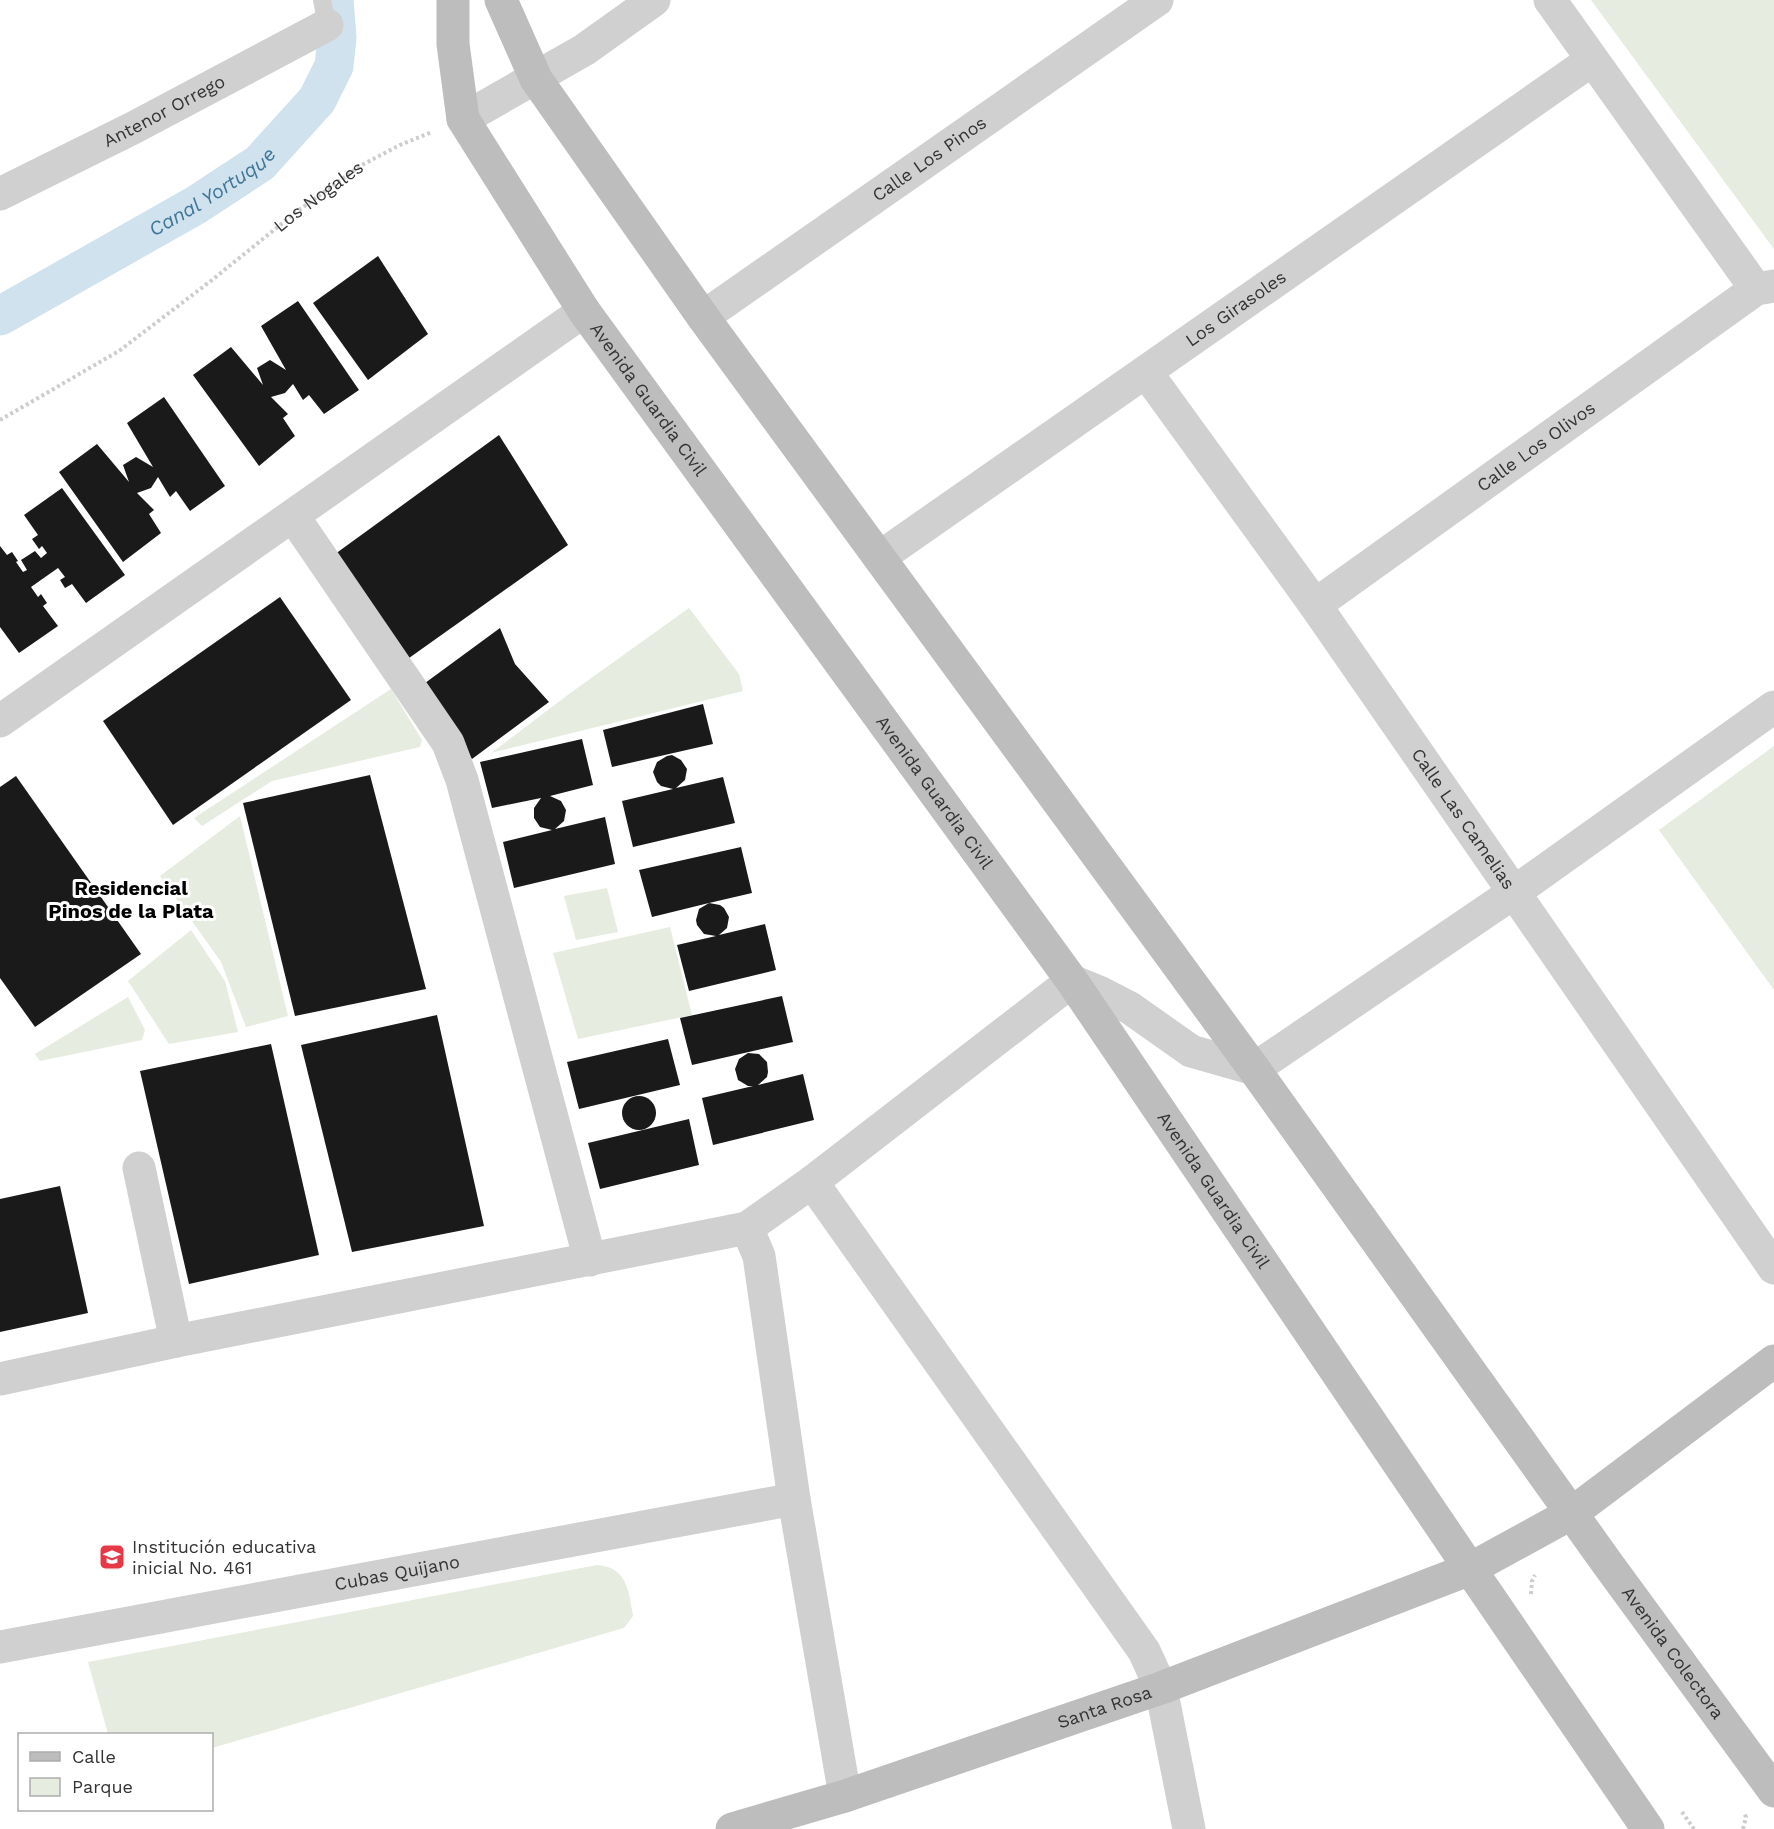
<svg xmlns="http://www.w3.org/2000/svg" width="1774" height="1829" font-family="'Work Sans',sans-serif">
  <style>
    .green { fill: #e6ecdf }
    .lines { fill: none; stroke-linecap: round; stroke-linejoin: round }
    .canal { stroke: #cfe2ee; stroke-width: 39 }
    .building { fill: #1a1a1a }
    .path { stroke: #cdcdcd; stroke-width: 4; stroke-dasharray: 3 3; stroke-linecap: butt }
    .lane { stroke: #d0d0d0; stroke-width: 18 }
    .street { stroke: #d0d0d0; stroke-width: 33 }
    .secondary { stroke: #bdbdbd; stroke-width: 33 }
    .labels { text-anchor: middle; stroke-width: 6; stroke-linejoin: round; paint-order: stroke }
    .street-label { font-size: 18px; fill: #333; stroke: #fff }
    .poi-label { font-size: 18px; fill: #333; stroke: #fff; text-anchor: start }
    .water-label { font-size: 20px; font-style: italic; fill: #3f7597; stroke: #fff }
    .neighbourhood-label { font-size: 20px; font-weight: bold; fill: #000; stroke: #fff }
  </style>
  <rect width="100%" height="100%" fill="#fff"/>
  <g class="green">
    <polygon points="1591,0 1774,0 1774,249"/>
    <polygon points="689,608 739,674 743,691 491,753 569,694"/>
    <polygon points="391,689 422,740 420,747 272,781 202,826 194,818"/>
    <polygon points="1774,746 1774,990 1659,830"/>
    <polygon points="240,816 288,1016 246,1027 221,962 160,876"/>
    <polygon points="607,888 618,932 576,940 564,896"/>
    <polygon points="670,927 692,1015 578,1039 553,953"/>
    <polygon points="191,930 225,981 238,1032 169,1044 128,981"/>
    <polygon points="128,997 145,1030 142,1040 40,1061 35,1054"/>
    <path d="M597 1565C627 1567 629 1591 633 1616L624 1628 212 1748V1734H108L88 1662Z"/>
  </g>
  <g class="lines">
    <path class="canal" id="s1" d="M0 316 196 205 260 163 317 100 334 66 337 37 334 0"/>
  </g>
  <g class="building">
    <polygon points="378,256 428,334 368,380 313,303"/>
    <polygon points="298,301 359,390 324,414 309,395 303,400 293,384 285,393 271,397 288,414 283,418 295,436 259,466 193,375 231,347 263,385 257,368 270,360 286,370 261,326"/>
    <polygon points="164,397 225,486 190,511 176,491 170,497 158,477 151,488 137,493 154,510 149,514 161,533 123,562 59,472 97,444 129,482 123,465 136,457 153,467 127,423"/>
    <polygon points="499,435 568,545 402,663 331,557"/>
    <polygon points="62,488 125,575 86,603 72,584 65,588 60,580 65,577 58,568 31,587 38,597 41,594 47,603 43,606 58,626 19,653 0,627 0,546 7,555 12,552 18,561 16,562 23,572 27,570 21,560 35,551 41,558 47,553 42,546 39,549 32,539 38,535 24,515"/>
    <polygon points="280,597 351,700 173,825 103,721"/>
    <polygon points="500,628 515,664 549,702 472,759 421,686"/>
    <polygon points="703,704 713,744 612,767 603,730"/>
    <polygon points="582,739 593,785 550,796 561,801 566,810 564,821 555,829 605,817 615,864 514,888 503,842 552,830 540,827 534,818 534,808 541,798 492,808 480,762"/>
    <polygon points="672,755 681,760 687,769 685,780 676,788 723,777 735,823 633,847 622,801 673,789 661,786 657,782 653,772 657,762 667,756"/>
    <polygon points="370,775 426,989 295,1016 243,803"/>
    <polygon points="16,776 141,954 35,1027 0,978 0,787"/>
    <polygon points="741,847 752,893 709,903 720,905 724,908 729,917 727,928 719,935 765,924 776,970 689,991 677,945 716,936 704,934 697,925 696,920 699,909 709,903 652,917 639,870"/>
    <polygon points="782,996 793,1042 692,1065 680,1018"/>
    <polygon points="437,1015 484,1226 352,1252 301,1045"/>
    <polygon points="668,1039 680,1085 579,1109 567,1062"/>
    <polygon points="271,1044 319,1255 189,1284 140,1071"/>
    <polygon points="748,1053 759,1054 767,1062 768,1072 767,1077 758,1085 803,1074 814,1120 713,1145 702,1098 753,1086 748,1086 738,1080 735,1069 739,1059"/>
    <circle cx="639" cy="1113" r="17"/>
    <polygon points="689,1119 699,1165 600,1189 588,1143"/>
    <polygon points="60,1186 88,1313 0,1332 0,1199"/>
  </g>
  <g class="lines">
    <g class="path">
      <path id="s2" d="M0 420 119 351 212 280 295 213 360 166 400 145 432 132"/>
      <polyline points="1531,1594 1532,1581 1535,1575"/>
      <polyline points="1682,1812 1694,1829"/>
      <polyline points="1743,1829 1746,1817 1744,1813"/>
    </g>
    <polyline class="lane" points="322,0 327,25"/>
    <g class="street">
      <polyline points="1550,0 1756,289"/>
      <polyline points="463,119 584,50 654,0"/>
      <path id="s3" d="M0 194 133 128 327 25"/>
      <path id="s4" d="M703 317 1157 0"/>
      <path id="s5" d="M1146 372 1315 605 1774 1268"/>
      <polyline points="293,516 448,743 462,780 590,1260"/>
      <path id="s6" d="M880 557 1592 60"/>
      <path id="s7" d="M1315 605 1756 289 1774 286"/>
      <polyline points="0,721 584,311"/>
      <polyline points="139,1168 176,1341"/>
      <polyline points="812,1182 1144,1651 1161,1688 1189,1829"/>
      <polyline points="747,1228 759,1256 794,1499 845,1796"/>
      <polyline points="0,1379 176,1341 747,1228 812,1182 1072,981 1099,992 1130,1008 1191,1051 1254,1069 1513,893 1774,707"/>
      <path id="s8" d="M0 1647 794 1499"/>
    </g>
    <g class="secondary">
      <path id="s9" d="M453 0V44L463 119 584 311 1072 981 1470 1569 1648 1829"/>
      <path id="s10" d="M501 0 536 79 703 317 1254 1069 1607 1563 1774 1791"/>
      <path id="s11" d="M732 1829 845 1796 1161 1688 1470 1569 1572 1513 1774 1361"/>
    </g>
  </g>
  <defs>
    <g id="school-square" transform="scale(1.35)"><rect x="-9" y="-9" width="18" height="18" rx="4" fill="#e63946" stroke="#fff"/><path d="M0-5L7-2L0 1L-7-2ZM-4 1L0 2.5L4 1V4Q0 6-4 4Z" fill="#fff"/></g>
  </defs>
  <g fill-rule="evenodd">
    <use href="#school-square" x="112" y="1557"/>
  </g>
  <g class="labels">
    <g class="street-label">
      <text dy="6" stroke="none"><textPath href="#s3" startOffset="184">Antenor Orrego</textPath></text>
      <text dy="6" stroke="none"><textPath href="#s4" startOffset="276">Calle Los Pinos</textPath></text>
      <text dy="6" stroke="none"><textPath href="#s2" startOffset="390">Los Nogales</textPath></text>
      <text dy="6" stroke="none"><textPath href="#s6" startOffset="434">Los Girasoles</textPath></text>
      <text dy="6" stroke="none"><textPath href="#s9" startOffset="456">Avenida Guardia Civil</textPath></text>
      <text dy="6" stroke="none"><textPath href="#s7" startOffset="272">Calle Los Olivos</textPath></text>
      <text dy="6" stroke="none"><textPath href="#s9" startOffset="942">Avenida Guardia Civil</textPath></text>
      <text dy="6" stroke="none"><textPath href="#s5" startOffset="548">Calle Las Camelias</textPath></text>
      <text dy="6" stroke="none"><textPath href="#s9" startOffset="1428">Avenida Guardia Civil</textPath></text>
      <text dy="6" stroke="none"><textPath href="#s8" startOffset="404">Cubas Quijano</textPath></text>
      <text dy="6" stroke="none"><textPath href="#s10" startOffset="2028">Avenida Colectora</textPath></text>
      <text dy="6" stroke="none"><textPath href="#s11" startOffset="392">Santa Rosa</textPath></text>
    </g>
    <g class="poi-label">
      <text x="132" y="1553">Institución educativa<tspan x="132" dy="21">inicial No. 461</tspan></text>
    </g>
    <g class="water-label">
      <text dy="7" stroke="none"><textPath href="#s1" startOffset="246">Canal Yortuque</textPath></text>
    </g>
    <g class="neighbourhood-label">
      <text x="131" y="895">Residencial<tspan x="131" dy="23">Pinos de la Plata</tspan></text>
    </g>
  </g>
  <rect x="18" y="1733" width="195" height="78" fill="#ffffff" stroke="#adadad" stroke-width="1.5"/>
  <rect x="30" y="1752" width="30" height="9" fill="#bdbdbd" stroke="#adadad" stroke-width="1.5"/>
  <text x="72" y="1763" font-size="18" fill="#333333">Calle</text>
  <rect x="30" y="1778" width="30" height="18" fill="#e6ecdf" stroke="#adadad" stroke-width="1.5"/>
  <text x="72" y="1793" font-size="18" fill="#333333">Parque</text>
</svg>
